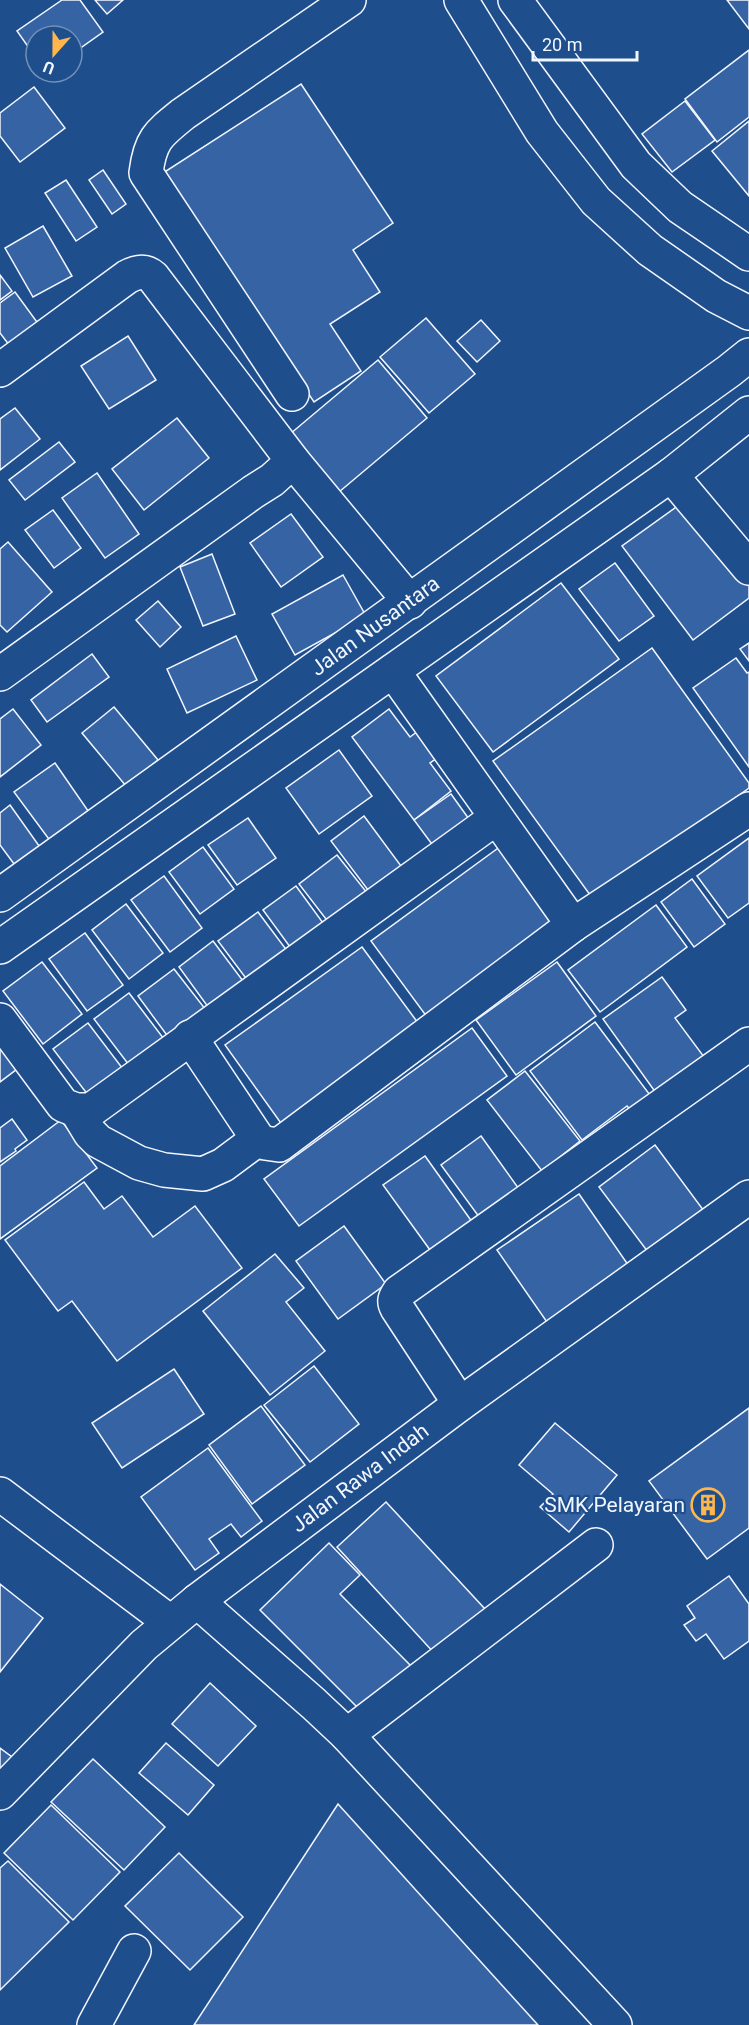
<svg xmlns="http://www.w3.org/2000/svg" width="749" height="2025" font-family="Roboto,sans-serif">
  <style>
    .building { fill: #3563a3; stroke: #f2f6ff; stroke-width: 1.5 }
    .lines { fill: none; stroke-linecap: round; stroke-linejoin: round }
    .minor-casing { stroke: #f2f6ff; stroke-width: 36 }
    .highway-casing { stroke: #f2f6ff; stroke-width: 36 }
    .minor { stroke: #1f4e8c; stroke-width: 33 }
    .highway { stroke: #1f4e8c; stroke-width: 33 }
    .labels { text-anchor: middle; stroke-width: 4.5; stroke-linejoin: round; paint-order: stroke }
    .street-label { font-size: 21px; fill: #f2f6ff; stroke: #1f4e8c }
    .poi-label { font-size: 21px; fill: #f2f6ff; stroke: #1f4e8c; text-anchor: end }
  </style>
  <rect width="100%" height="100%" fill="#1f4e8c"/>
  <g class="building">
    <polygon points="62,0 80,0 103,32 72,54 72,36 36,36 36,58 17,31"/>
    <polygon points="95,0 123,0 107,14"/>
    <polygon points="727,0 749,0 749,29"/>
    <polygon points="749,50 749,117 717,142 685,99"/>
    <polygon points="301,84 393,223 353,250 380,292 330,324 361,371 314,402 163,173"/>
    <polygon points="34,87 65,128 20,162 0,136 0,113"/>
    <polygon points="685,101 715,140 672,172 642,134"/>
    <polygon points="749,121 749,196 712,151"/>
    <polygon points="103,170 126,204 112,214 89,180"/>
    <polygon points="66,180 97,227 76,241 45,193"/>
    <polygon points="43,226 72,276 33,297 5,248"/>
    <polygon points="0,275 12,291 0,300"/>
    <polygon points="15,292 45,333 16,354 0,333 0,303"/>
    <polygon points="426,318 475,374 429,413 380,357"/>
    <polygon points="481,320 500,341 477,362 457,341"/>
    <polygon points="128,336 156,380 109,409 81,366"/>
    <polygon points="378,360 427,418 339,492 290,434"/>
    <polygon points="15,408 40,439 0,470 0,419"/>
    <polygon points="177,418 209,458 144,510 112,469"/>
    <polygon points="59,442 75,462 25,500 9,480"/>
    <polygon points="97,473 139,534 105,558 62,498"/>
    <polygon points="686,500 749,584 749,598 693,640 622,546"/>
    <polygon points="53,510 81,548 54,568 25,530"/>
    <polygon points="291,514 323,557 281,587 250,543"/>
    <polygon points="8,542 52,592 7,632 0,625 0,549"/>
    <polygon points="212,554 235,614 203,626 180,567"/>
    <polygon points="615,563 654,616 619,641 579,589"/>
    <polygon points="343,575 366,616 295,655 272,614"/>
    <polygon points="561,583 619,659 493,752 436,676"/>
    <polygon points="158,601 181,627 160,647 136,620"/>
    <polygon points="236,636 257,680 187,713 167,669"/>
    <polygon points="749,643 749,661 740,649"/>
    <polygon points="652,648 749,783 749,788 593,899 493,761"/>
    <polygon points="92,654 109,677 47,722 31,700"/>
    <polygon points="736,658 747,673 749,672 749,767 693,688"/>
    <polygon points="114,707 158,760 126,786 82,733"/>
    <polygon points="13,709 41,745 0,777 0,719"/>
    <polygon points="389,709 410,737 426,725 446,752 430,763 451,791 414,820 352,737"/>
    <polygon points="339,750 372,796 319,834 286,788"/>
    <polygon points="55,763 93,818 54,846 14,792"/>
    <polygon points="451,794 474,826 437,851 414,820"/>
    <polygon points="10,805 42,850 17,868 0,845 0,813"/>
    <polygon points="364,816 404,870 371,894 331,841"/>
    <polygon points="248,818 276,858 237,885 208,845"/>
    <polygon points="749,838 749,903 728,918 697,876"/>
    <polygon points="501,846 560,925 430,1021 371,941"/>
    <polygon points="203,847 234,889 200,914 169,872"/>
    <polygon points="337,855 368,894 329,923 299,884"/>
    <polygon points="164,876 202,928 170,952 131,900"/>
    <polygon points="692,879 725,924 694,947 661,902"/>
    <polygon points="296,886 326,927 293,951 263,910"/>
    <polygon points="126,904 163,953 129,979 92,930"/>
    <polygon points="656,905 687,947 600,1012 568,970"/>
    <polygon points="258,912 288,952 248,981 218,941"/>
    <polygon points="85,933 123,985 87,1011 49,959"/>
    <polygon points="213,941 246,985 211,1011 179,967"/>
    <polygon points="362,947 421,1027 283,1126 225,1045"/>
    <polygon points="42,962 82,1014 43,1044 3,991"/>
    <polygon points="557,962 596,1016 516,1075 476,1020"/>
    <polygon points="174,969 206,1010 169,1038 138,996"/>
    <polygon points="662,977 686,1010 675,1018 710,1065 661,1100 603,1019"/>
    <polygon points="129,993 167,1043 132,1069 94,1019"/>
    <polygon points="595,1022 653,1099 634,1114 627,1106 582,1140 530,1071"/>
    <polygon points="88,1023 123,1069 88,1095 53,1049"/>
    <polygon points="472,1028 507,1076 299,1226 264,1179"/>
    <polygon points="0,1038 21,1066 0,1082"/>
    <polygon points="525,1071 580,1141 542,1171 487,1100"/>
    <polygon points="12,1119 27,1140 15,1149 16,1151 0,1162 0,1128"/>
    <polygon points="61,1120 97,1168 0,1239 0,1166"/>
    <polygon points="481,1136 524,1196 485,1225 441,1165"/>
    <polygon points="655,1145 707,1215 651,1256 599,1187"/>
    <polygon points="425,1156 475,1226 438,1261 383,1185"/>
    <polygon points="84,1182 104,1209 122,1196 153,1237 195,1206 242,1268 117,1361 72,1301 58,1311 5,1240"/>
    <polygon points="579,1194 631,1269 549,1325 497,1250"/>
    <polygon points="344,1226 386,1284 338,1319 296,1261"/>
    <polygon points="275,1254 304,1288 286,1302 325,1351 270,1395 203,1311"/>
    <polygon points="314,1366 359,1424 310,1462 264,1405"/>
    <polygon points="174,1369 204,1414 122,1468 92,1423"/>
    <polygon points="261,1406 305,1465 252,1504 209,1445"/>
    <polygon points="749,1408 749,1528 707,1559 649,1481"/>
    <polygon points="555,1423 617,1475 569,1532 540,1507 553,1494 519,1465"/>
    <polygon points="208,1448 262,1521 241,1537 231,1524 209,1539 219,1553 195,1570 141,1497"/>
    <polygon points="386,1502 485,1609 435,1654 337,1547"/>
    <polygon points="329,1543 360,1575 340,1594 412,1667 364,1714 260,1610"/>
    <polygon points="729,1576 749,1604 749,1641 724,1659 706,1634 696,1641 684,1625 695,1618 687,1606"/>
    <polygon points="0,1584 43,1618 0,1672"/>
    <polygon points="210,1683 256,1726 218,1766 172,1724"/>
    <polygon points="166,1743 214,1785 188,1815 139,1773"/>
    <polygon points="0,1748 12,1757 0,1773"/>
    <polygon points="93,1759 165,1827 124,1870 51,1802"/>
    <polygon points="338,1804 538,2025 194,2025"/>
    <polygon points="51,1805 120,1872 73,1920 4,1853"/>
    <polygon points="179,1853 243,1917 190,1970 125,1906"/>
    <polygon points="8,1861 69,1922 0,1990 0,1868"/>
  </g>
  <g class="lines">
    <g class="minor-casing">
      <g id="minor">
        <path d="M0 370 127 277C136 272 145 270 153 277L293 461 410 602"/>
        <path d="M292 394 146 173C150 140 158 134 183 114L349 0"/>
        <polyline points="671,475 749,568"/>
        <polyline points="393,671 573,925"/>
        <polyline points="0,674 253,492 272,480 293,461"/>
        <polyline points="0,895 729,371 749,355"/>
        <polyline points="0,947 671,475 749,413"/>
        <polyline points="0,1020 63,1105 76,1110 91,1110 496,818"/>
        <polyline points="190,1037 258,1139 265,1143 279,1145 573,925 749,809"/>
        <polyline points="76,1110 90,1133 98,1141 139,1163 164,1170 203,1174 223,1165 258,1139"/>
        <path d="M460 1404 397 1308C393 1301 395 1298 399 1292L749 1044"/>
        <polyline points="0,1494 170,1622"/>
        <polyline points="197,1601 314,1704 347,1735 615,2025"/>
        <polyline points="347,1735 596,1545"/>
        <polyline points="0,1793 144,1645 197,1601 460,1404 749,1197"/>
        <polyline points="94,2025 134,1951"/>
      </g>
    </g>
    <g class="highway-casing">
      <g id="highway">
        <polyline points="461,0 542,132 596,201 650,250 716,296 749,313"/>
        <polyline points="515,0 636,165 680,207 749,254"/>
      </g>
    </g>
    <use href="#minor" class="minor"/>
    <use href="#highway" class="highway"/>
  </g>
  <defs>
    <g id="building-ring" transform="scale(1.725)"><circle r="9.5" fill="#1f4e8c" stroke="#ffb74d" stroke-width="1.5"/><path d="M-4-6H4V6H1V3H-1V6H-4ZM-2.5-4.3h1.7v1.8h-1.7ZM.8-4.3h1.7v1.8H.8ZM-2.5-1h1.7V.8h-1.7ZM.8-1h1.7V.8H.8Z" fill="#ffb74d"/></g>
  </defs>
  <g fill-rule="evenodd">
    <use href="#building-ring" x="708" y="1505"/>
  </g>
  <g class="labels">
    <g class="street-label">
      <text transform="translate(375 626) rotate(-36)" y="7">Jalan Nusantara</text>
      <text transform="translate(360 1478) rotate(-37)" y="7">Jalan Rawa Indah</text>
    </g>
    <g class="poi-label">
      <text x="685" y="1512">SMK Pelayaran</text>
    </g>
  </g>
  <g transform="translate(54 54) rotate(201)"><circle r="28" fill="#1f4e8c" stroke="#7391ba" stroke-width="1.5"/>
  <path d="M0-4.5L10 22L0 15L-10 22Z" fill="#ffb74d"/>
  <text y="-9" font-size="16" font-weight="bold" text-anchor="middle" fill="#f2f6ff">U</text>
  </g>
  <path d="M533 51v9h104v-9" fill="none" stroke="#f2f6ff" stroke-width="3"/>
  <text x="542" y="51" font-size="18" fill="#f2f6ff" stroke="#1f4e8c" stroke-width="4.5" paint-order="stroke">20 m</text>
</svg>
